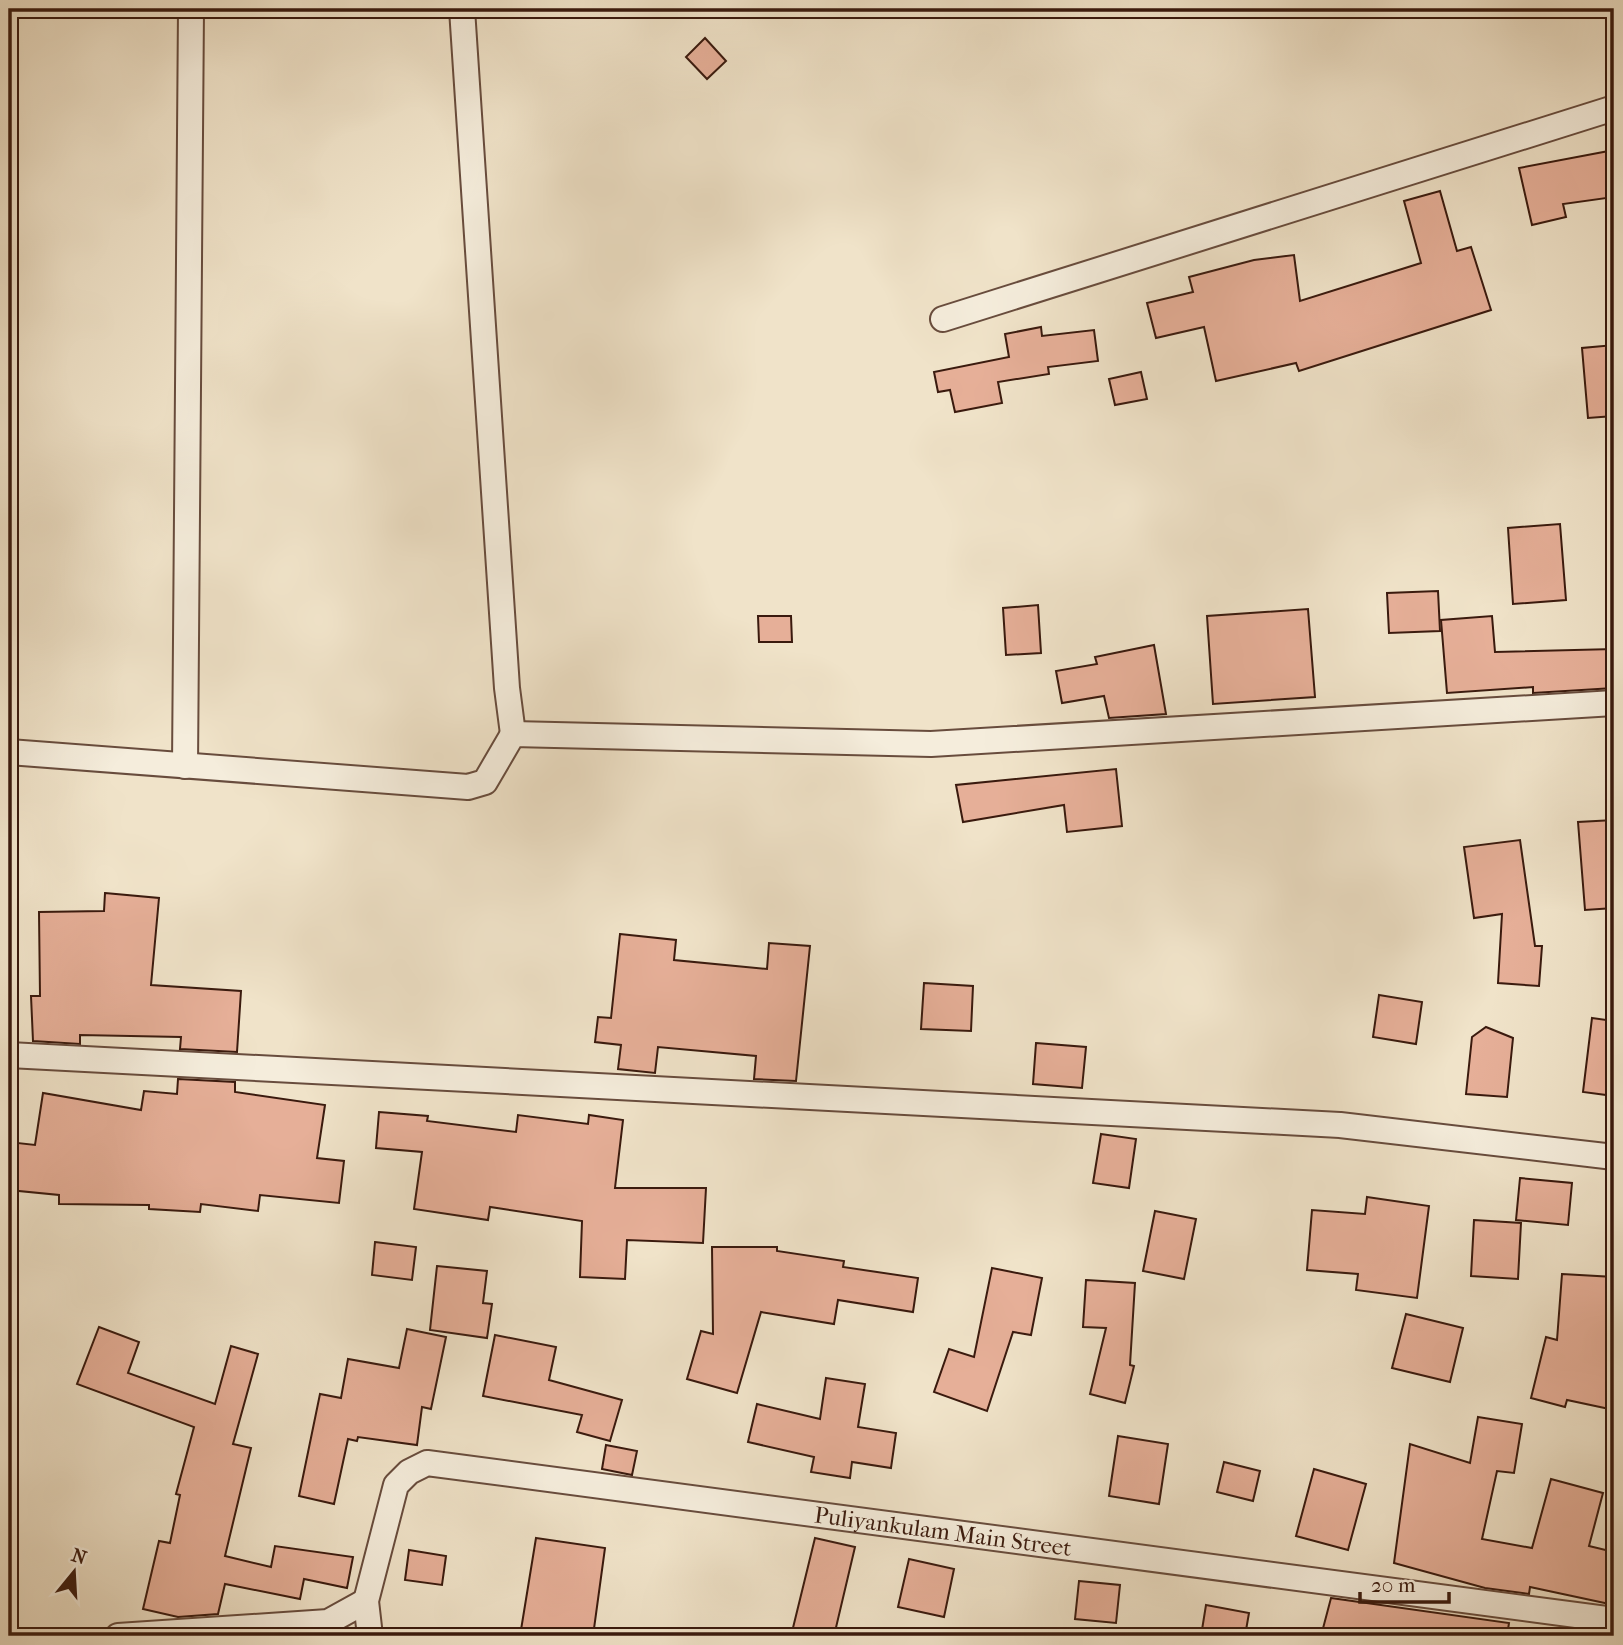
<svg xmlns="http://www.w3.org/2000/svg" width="1623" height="1645" font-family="'IM FELL French Canon',serif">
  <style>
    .building { fill: #e6af98; stroke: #3a1a0e; stroke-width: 2 }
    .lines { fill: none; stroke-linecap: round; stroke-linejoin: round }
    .minor-casing { stroke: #684c3d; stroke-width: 28 }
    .minor { stroke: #f5eddc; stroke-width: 24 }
    .labels { text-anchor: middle; stroke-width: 7; stroke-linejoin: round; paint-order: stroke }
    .street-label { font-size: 23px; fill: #3a1a0e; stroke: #f5eddc }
  </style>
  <rect width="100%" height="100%" fill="#f0e3c9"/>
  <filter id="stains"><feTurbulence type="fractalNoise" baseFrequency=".00286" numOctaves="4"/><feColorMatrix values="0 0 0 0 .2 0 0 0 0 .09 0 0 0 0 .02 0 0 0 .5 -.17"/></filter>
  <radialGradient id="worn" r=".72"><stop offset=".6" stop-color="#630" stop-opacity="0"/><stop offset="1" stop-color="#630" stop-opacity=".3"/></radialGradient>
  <g class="building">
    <polygon points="705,38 726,61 707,79 686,57"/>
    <polygon points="1614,150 1614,197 1563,204 1566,217 1532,225 1519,168"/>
    <polygon points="1440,191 1457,251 1471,247 1491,310 1299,371 1296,363 1216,381 1204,327 1156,338 1147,303 1193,292 1189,277 1254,260 1294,255 1300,301 1421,263 1404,201"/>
    <polygon points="1041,327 1042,336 1094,330 1098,361 1048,367 1049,374 998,382 1002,403 955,412 950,390 938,392 934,372 1009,357 1005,334"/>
    <polygon points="1614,345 1614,416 1588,418 1582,348"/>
    <polygon points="1141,372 1147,399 1115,405 1109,379"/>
    <polygon points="1560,524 1566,600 1513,604 1508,528"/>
    <polygon points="1438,591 1440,631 1389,633 1387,593"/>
    <polygon points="1038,605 1041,653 1006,655 1003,608"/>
    <polygon points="1308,609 1315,697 1213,704 1207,616"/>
    <polygon points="758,616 791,616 792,642 759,642"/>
    <polygon points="1492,616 1495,652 1614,649 1614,688 1533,693 1533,687 1447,693 1441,620"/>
    <polygon points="1154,645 1166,714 1109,718 1104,696 1062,703 1056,671 1097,664 1095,657"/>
    <polygon points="1116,769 1122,826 1067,832 1064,805 963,822 956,785"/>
    <polygon points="1614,820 1614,908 1585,910 1578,822"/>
    <polygon points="1520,840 1535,946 1542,946 1539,986 1498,983 1502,914 1474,918 1464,847"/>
    <polygon points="105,893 159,898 151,985 241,991 237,1052 180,1049 181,1037 80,1035 80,1044 33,1041 31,996 40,996 39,912 104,911"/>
    <polygon points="620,934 676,940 674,960 767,969 769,943 810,946 796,1081 754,1079 756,1056 658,1047 655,1073 618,1069 621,1045 595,1042 598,1017 611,1018"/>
    <polygon points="924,983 973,986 971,1031 921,1029"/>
    <polygon points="1379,995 1422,1002 1416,1044 1373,1037"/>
    <polygon points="1592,1018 1614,1021 1614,1096 1583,1092"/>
    <polygon points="1486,1027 1513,1038 1507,1097 1466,1094 1472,1037"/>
    <polygon points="1036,1043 1086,1047 1082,1088 1033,1084"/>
    <polygon points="178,1079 235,1082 235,1092 325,1105 317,1158 344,1161 339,1203 260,1195 258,1211 201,1204 200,1212 149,1209 149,1205 59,1204 59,1195 9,1190 9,1142 35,1145 43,1093 141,1110 144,1091 177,1094"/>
    <polygon points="379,1112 428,1116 427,1121 516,1132 518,1115 588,1124 589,1115 623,1120 615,1188 706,1188 703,1243 627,1240 625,1279 580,1277 582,1221 490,1207 488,1220 414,1209 422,1152 376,1148"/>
    <polygon points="1101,1134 1136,1139 1129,1188 1093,1183"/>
    <polygon points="1520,1178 1572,1183 1568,1225 1516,1220"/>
    <polygon points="1367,1197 1429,1206 1417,1298 1356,1290 1358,1274 1307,1270 1312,1210 1365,1214"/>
    <polygon points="1155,1211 1196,1219 1184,1279 1143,1271"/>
    <polygon points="1474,1220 1521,1223 1518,1279 1471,1276"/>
    <polygon points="375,1242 416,1247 412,1280 372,1275"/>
    <polygon points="712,1247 777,1247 777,1251 844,1261 843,1267 918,1278 913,1312 838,1300 834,1324 761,1312 737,1393 687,1379 701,1331 713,1334"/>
    <polygon points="437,1266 487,1271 483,1303 492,1304 487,1338 430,1330"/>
    <polygon points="992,1268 1042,1278 1031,1335 1013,1332 987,1411 934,1392 949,1349 974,1357"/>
    <polygon points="1562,1274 1614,1277 1614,1410 1567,1400 1565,1407 1531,1398 1546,1337 1557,1340"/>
    <polygon points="1086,1280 1135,1283 1130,1365 1134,1366 1125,1403 1090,1394 1106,1328 1083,1327"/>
    <polygon points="1406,1314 1463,1328 1450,1382 1392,1368"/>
    <polygon points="99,1327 139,1342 128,1373 215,1404 231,1346 258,1354 233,1444 251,1448 225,1556 271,1567 275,1546 353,1557 347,1588 304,1579 300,1599 225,1584 218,1614 178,1617 143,1609 159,1541 170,1543 180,1495 176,1494 194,1427 77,1384"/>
    <polygon points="407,1329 446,1337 431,1409 422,1407 417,1445 358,1437 357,1441 348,1439 334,1504 299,1496 320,1394 341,1398 348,1359 399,1368"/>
    <polygon points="495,1335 556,1347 549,1380 622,1400 610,1441 577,1432 582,1415 483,1396"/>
    <polygon points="826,1378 865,1384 858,1427 896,1433 891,1468 852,1462 850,1478 811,1472 814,1457 748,1442 757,1404 820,1419"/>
    <polygon points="1478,1417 1522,1424 1514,1473 1497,1471 1482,1539 1532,1548 1551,1479 1603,1493 1589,1546 1614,1552 1614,1605 1530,1587 1529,1594 1485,1588 1394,1563 1410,1444 1470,1463"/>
    <polygon points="1118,1436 1168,1444 1159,1504 1109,1496"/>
    <polygon points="606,1445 637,1451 632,1475 602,1469"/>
    <polygon points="1224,1462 1260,1471 1253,1501 1217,1492"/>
    <polygon points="1314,1469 1366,1484 1348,1550 1296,1536"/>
    <polygon points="536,1538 605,1548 593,1636 520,1636"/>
    <polygon points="815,1538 855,1547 834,1636 791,1636"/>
    <polygon points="409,1550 446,1556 442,1585 405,1580"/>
    <polygon points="909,1559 954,1569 944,1617 898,1607"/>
    <polygon points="1079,1581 1120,1585 1116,1623 1075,1619"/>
    <polygon points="1331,1598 1509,1623 1507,1636 1321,1636"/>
    <polygon points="1206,1605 1249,1613 1245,1636 1201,1636"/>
  </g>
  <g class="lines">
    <g class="minor-casing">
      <g id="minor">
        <polyline points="462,9 507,688 513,734"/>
        <polyline points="943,319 1614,108"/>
        <polyline points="9,752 468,787 485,782 513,734 931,744 1614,703"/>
        <polyline points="185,766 191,9"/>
        <polyline points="9,1055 1340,1125 1614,1157"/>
        <polyline points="118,1636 328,1622 366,1601"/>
        <path id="s1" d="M370 1636 366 1601 396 1485 409 1472 427 1463 1614 1620"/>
      </g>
    </g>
    <use href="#minor" class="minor"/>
  </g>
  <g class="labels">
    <g class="street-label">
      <text dy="8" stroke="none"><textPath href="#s1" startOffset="714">Puliyankulam Main Street</textPath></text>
    </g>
  </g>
  <rect width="1623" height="1645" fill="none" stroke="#f0e3c9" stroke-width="35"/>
  <rect x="10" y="10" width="1602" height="1624" fill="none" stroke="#3a1a0e" stroke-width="3.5"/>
  <rect x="18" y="18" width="1588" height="1610" fill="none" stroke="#3a1a0e" stroke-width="2"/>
  <g transform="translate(74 1572) rotate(18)" stroke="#f5eddc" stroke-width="5" paint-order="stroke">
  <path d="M0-5L12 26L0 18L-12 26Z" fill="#3a1a0e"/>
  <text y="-10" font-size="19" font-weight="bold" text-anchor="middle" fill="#3a1a0e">N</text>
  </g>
  <path d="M1360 1592v10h89v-10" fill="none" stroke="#3a1a0e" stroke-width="3.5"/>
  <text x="1371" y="1592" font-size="21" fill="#3a1a0e" stroke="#f5eddc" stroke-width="5" paint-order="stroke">20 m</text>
  <rect width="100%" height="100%" filter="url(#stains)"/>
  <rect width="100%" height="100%" fill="url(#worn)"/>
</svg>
